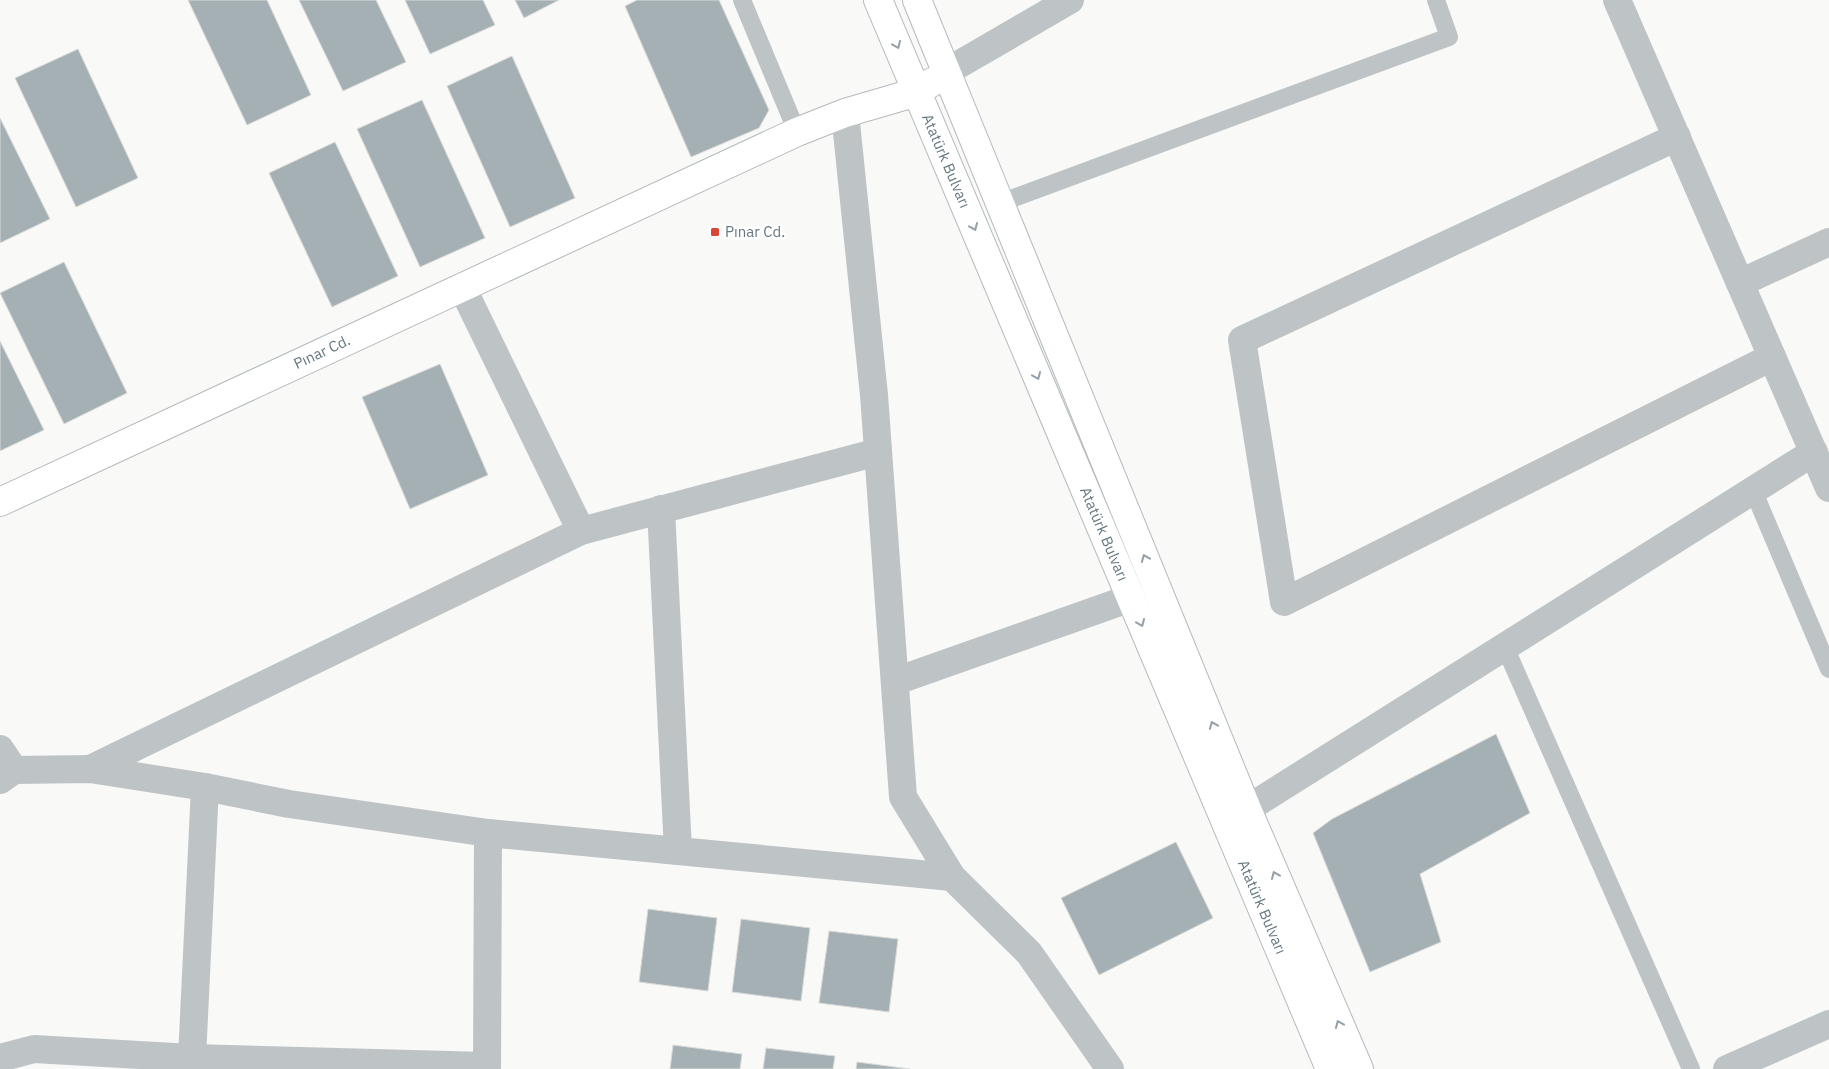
<svg xmlns="http://www.w3.org/2000/svg" width="1829" height="1069" font-family="'IBM Plex Sans',sans-serif">
  <style>
    .building { fill: #a5b0b4; stroke: #dbdbd9 }
    .lines { fill: none; stroke-linecap: round; stroke-linejoin: round }
    .secondary-casing { stroke: #b3babd; stroke-width: 30 }
    .lane { stroke: #bec4c6; stroke-width: 18 }
    .street { stroke: #bec4c6; stroke-width: 28 }
    .secondary { stroke: #fff; stroke-width: 28 }
    .oneway { stroke: #94a0a6 }
    .poi-dot { fill: #d84638; stroke: #fff; stroke-width: 2 }
    .labels { text-anchor: middle; stroke-width: 5; stroke-linejoin: round; paint-order: stroke }
    .street-label { font-size: 15px; fill: #667880; stroke: #fff }
    .poi-label { font-size: 15px; fill: #667880; stroke: #fff; text-anchor: start }
  </style>
  <rect width="100%" height="100%" fill="#f9f9f7"/>
  <g class="building">
    <polygon points="188,0 267,0 311,95 247,125"/>
    <polygon points="299,0 376,0 406,62 343,91"/>
    <polygon points="405,0 483,0 495,25 430,54"/>
    <polygon points="515,0 559,0 524,18"/>
    <polygon points="637,0 719,0 769,110 759,128 691,157 625,6"/>
    <polygon points="78,49 138,178 76,207 15,78"/>
    <polygon points="512,56 575,198 510,227 447,86"/>
    <polygon points="422,100 485,238 420,267 357,129"/>
    <polygon points="0,118 50,219 0,243"/>
    <polygon points="335,142 398,276 332,307 269,173"/>
    <polygon points="64,262 127,393 64,424 0,293"/>
    <polygon points="0,341 44,430 0,451"/>
    <polygon points="440,364 488,475 410,509 362,397"/>
    <polygon points="1496,734 1530,813 1420,874 1441,942 1370,972 1313,833 1332,819"/>
    <polygon points="1176,842 1213,918 1099,975 1061,898"/>
    <polygon points="648,909 717,918 708,991 639,982"/>
    <polygon points="741,919 810,928 801,1001 732,992"/>
    <polygon points="829,931 898,939 889,1012 819,1003"/>
    <polygon points="673,1045 742,1054 740,1069 670,1069"/>
    <polygon points="766,1048 835,1056 833,1069 763,1069"/>
    <polygon points="857,1062 910,1069 856,1069"/>
  </g>
  <g class="lines">
    <g class="secondary-casing">
      <g id="secondary">
        <polyline points="878,0 1330,1069"/>
        <polyline points="917,0 1247,809 1359,1069"/>
        <polyline points="0,502 797,132 845,113 917,92 932,82"/>
      </g>
    </g>
    <g class="lane">
      <polyline points="742,0 797,132"/>
      <polyline points="1000,203 1449,37 1436,0"/>
      <polyline points="1753,490 1829,669"/>
      <polyline points="1505,647 1691,1069"/>
    </g>
    <g class="street">
      <polyline points="1617,0 1829,488"/>
      <polyline points="946,72 1070,0"/>
      <polyline points="845,113 874,395 903,797 952,877 1029,953 1110,1069"/>
      <polyline points="1677,137 1242,340 1284,602 1772,357"/>
      <polyline points="1740,283 1829,242"/>
      <polyline points="462,287 581,531"/>
      <polyline points="661,509 678,851"/>
      <polyline points="896,681 1131,598"/>
      <polyline points="0,749 14,770"/>
      <polyline points="90,769 581,531 878,452"/>
      <polyline points="0,780 14,770 90,769 205,787 289,804 488,833 952,877"/>
      <polyline points="1247,809 1814,452"/>
      <polyline points="0,1058 34,1049 192,1058 487,1066"/>
      <polyline points="192,1058 205,787"/>
      <polyline points="487,1069 488,833"/>
      <polyline points="1727,1069 1829,1024"/>
    </g>
    <use href="#secondary" class="secondary"/>
  </g>
  <defs><path id="oneway-chevron" d="M-2-3.5L2.5 0L-2 3.5" fill="none" stroke-width="1.6" stroke-linecap="round" stroke-linejoin="round" transform="scale(1.25)"/></defs>
  <g class="oneway">
    <use href="#oneway-chevron" transform="translate(897 45) rotate(67)"/>
    <use href="#oneway-chevron" transform="translate(974 227) rotate(67)"/>
    <use href="#oneway-chevron" transform="translate(1037 376) rotate(67)"/>
    <use href="#oneway-chevron" transform="translate(1145 558) rotate(-112)"/>
    <use href="#oneway-chevron" transform="translate(1141 623) rotate(67)"/>
    <use href="#oneway-chevron" transform="translate(1213 725) rotate(-112)"/>
    <use href="#oneway-chevron" transform="translate(1275 875) rotate(-113)"/>
    <use href="#oneway-chevron" transform="translate(1339 1024) rotate(-113)"/>
  </g>
  <rect class="poi-dot" x="710" y="227" width="10" height="10" rx="2.5"/>
  <g class="labels">
    <g class="street-label">
      <text transform="translate(946 161) rotate(67)" y="5">Atatürk Bulvarı</text>
      <text transform="translate(322 352) rotate(-25)" y="5">Pınar Cd.</text>
      <text transform="translate(1104 534) rotate(67)" y="5">Atatürk Bulvarı</text>
      <text transform="translate(1262 907) rotate(67)" y="5">Atatürk Bulvarı</text>
    </g>
    <g class="poi-label">
      <text x="725" y="237">Pınar Cd.</text>
    </g>
  </g>
</svg>
